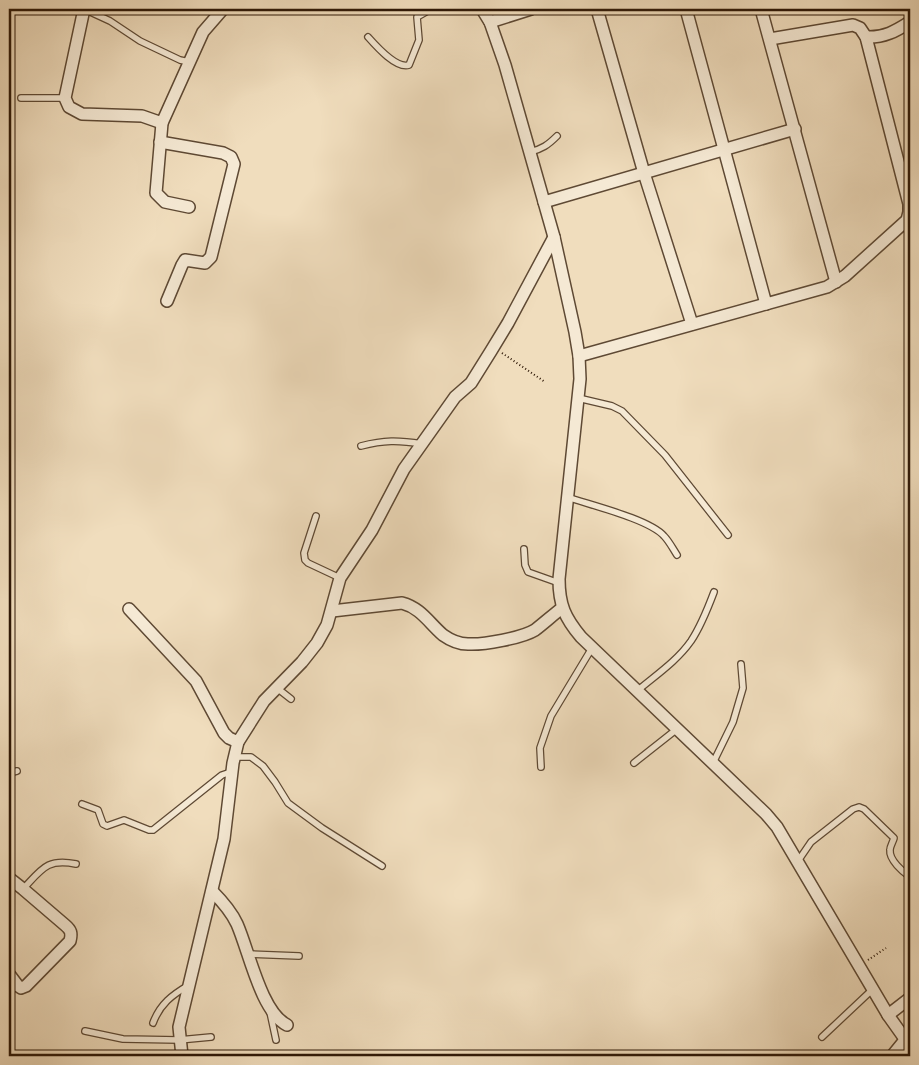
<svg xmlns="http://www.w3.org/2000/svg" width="919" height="1065" font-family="Vollkorn,serif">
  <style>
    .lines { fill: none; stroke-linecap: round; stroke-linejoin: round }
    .service-casing { stroke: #5e4934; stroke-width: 8 }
    .minor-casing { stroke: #5e4934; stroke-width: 14 }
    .path { stroke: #2e1807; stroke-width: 2; stroke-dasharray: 1 2.5; stroke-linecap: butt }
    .service { stroke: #f5e9d4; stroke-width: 5.5 }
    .minor { stroke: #f5e9d4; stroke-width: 11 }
  </style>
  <rect width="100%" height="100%" fill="#f0ddbd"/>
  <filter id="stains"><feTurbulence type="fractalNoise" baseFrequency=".004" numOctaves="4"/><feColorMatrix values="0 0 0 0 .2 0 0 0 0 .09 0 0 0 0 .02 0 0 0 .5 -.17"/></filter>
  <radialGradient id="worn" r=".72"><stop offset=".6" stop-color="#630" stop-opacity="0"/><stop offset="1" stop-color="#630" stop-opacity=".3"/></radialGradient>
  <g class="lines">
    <g class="service-casing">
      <g id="service">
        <polyline points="84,9 110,21 140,41 180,60 189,62"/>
        <path d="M368 37C376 46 396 69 409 65L419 40 417 17 431 9"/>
        <polyline points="21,98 65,98"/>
        <path d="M530 152C542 149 548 145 557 136"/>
        <polyline points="578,398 612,406 622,411 665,455 728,535"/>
        <path d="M361 446C384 440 398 440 422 444"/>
        <path d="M567 497C590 505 649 519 664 536 669 541 673 549 677 555"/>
        <polyline points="316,516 304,553 305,560 308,563 340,578"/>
        <polyline points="524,549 525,565 528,572 559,583"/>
        <polyline points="277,688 291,699"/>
        <path d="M637 691C656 675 677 661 691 641 701 626 708 608 714 592"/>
        <polyline points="234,757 251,757 263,766 275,782 288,803 322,828 382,866"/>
        <polyline points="634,763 677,729"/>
        <polyline points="713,763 733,722 743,688 741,664"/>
        <polyline points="541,767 540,748 551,716 592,648"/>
        <polyline points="9,773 17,771"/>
        <polyline points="82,804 98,810 103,824 107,826 124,820 149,830 153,830 222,775 231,772"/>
        <path d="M798 861 811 842 853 809 859 807 864 809 894 838C893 842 890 846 890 850 889 860 903 872 910 877"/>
        <path d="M23 889C42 869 47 858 76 864"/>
        <polyline points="247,954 299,956"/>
        <polyline points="270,1012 276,1040"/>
        <path d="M153 1023C160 1004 172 995 189 985"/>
        <polyline points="85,1031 123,1039 179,1040 211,1037"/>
        <polyline points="822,1037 873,989"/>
      </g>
    </g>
    <g class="minor-casing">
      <g id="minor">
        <polyline points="84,9 65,98 69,107 82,114 142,116 162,123"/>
        <path d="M482 9 490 22 505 65 554 237 575 332 579 356 580 379 559 579C559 605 565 618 581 637L766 814 777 827 888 1015 910 1046"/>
        <polyline points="597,9 644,173 692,324"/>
        <polyline points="686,9 766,304"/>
        <polyline points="761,9 836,282"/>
        <polyline points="490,22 531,9"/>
        <path d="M866 37C884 38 896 31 910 22"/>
        <polyline points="160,142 223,153 231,157 234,164 211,257 205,263 185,260 182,265 167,301"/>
        <polyline points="544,202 795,129"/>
        <polyline points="189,207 165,202 156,193 162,123 203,32 223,9"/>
        <polyline points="579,356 827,287 845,276 907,220 909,212 909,204 866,37 860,28 853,25 770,39"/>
        <polyline points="129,609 196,681 224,733 229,738 238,742"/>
        <path d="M332 611 402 603C421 608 429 623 443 635 450 640 460 644 468 644 483 645 522 638 535 630 544 623 553 615 562 608"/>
        <path d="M9 878 23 889 65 925C71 930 72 933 70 941L26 986 21 988 18 986 9 974"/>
        <path d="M212 891C222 901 231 911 237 924 249 951 261 1012 287 1025"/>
        <polyline points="888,1015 910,998"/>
        <polyline points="182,1056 179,1027 224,839 233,763 238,742 264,701 302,662 317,643 327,625 340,578 372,530 404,469 455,397 471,383 491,351 508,323 554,237"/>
        <polyline points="892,1056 905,1040"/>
      </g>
    </g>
    <g class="path">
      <polyline points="502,353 545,382"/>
      <polyline points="868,960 886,948"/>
    </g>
    <use href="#service" class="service"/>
    <use href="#minor" class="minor"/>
  </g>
  <rect width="919" height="1065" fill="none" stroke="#f0ddbd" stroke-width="30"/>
  <rect x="10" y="10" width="899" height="1045" fill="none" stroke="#2e1807" stroke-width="2.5"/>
  <rect x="15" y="15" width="889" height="1035" fill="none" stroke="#2e1807"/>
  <rect width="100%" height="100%" filter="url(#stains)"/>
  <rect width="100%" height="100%" fill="url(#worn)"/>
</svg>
